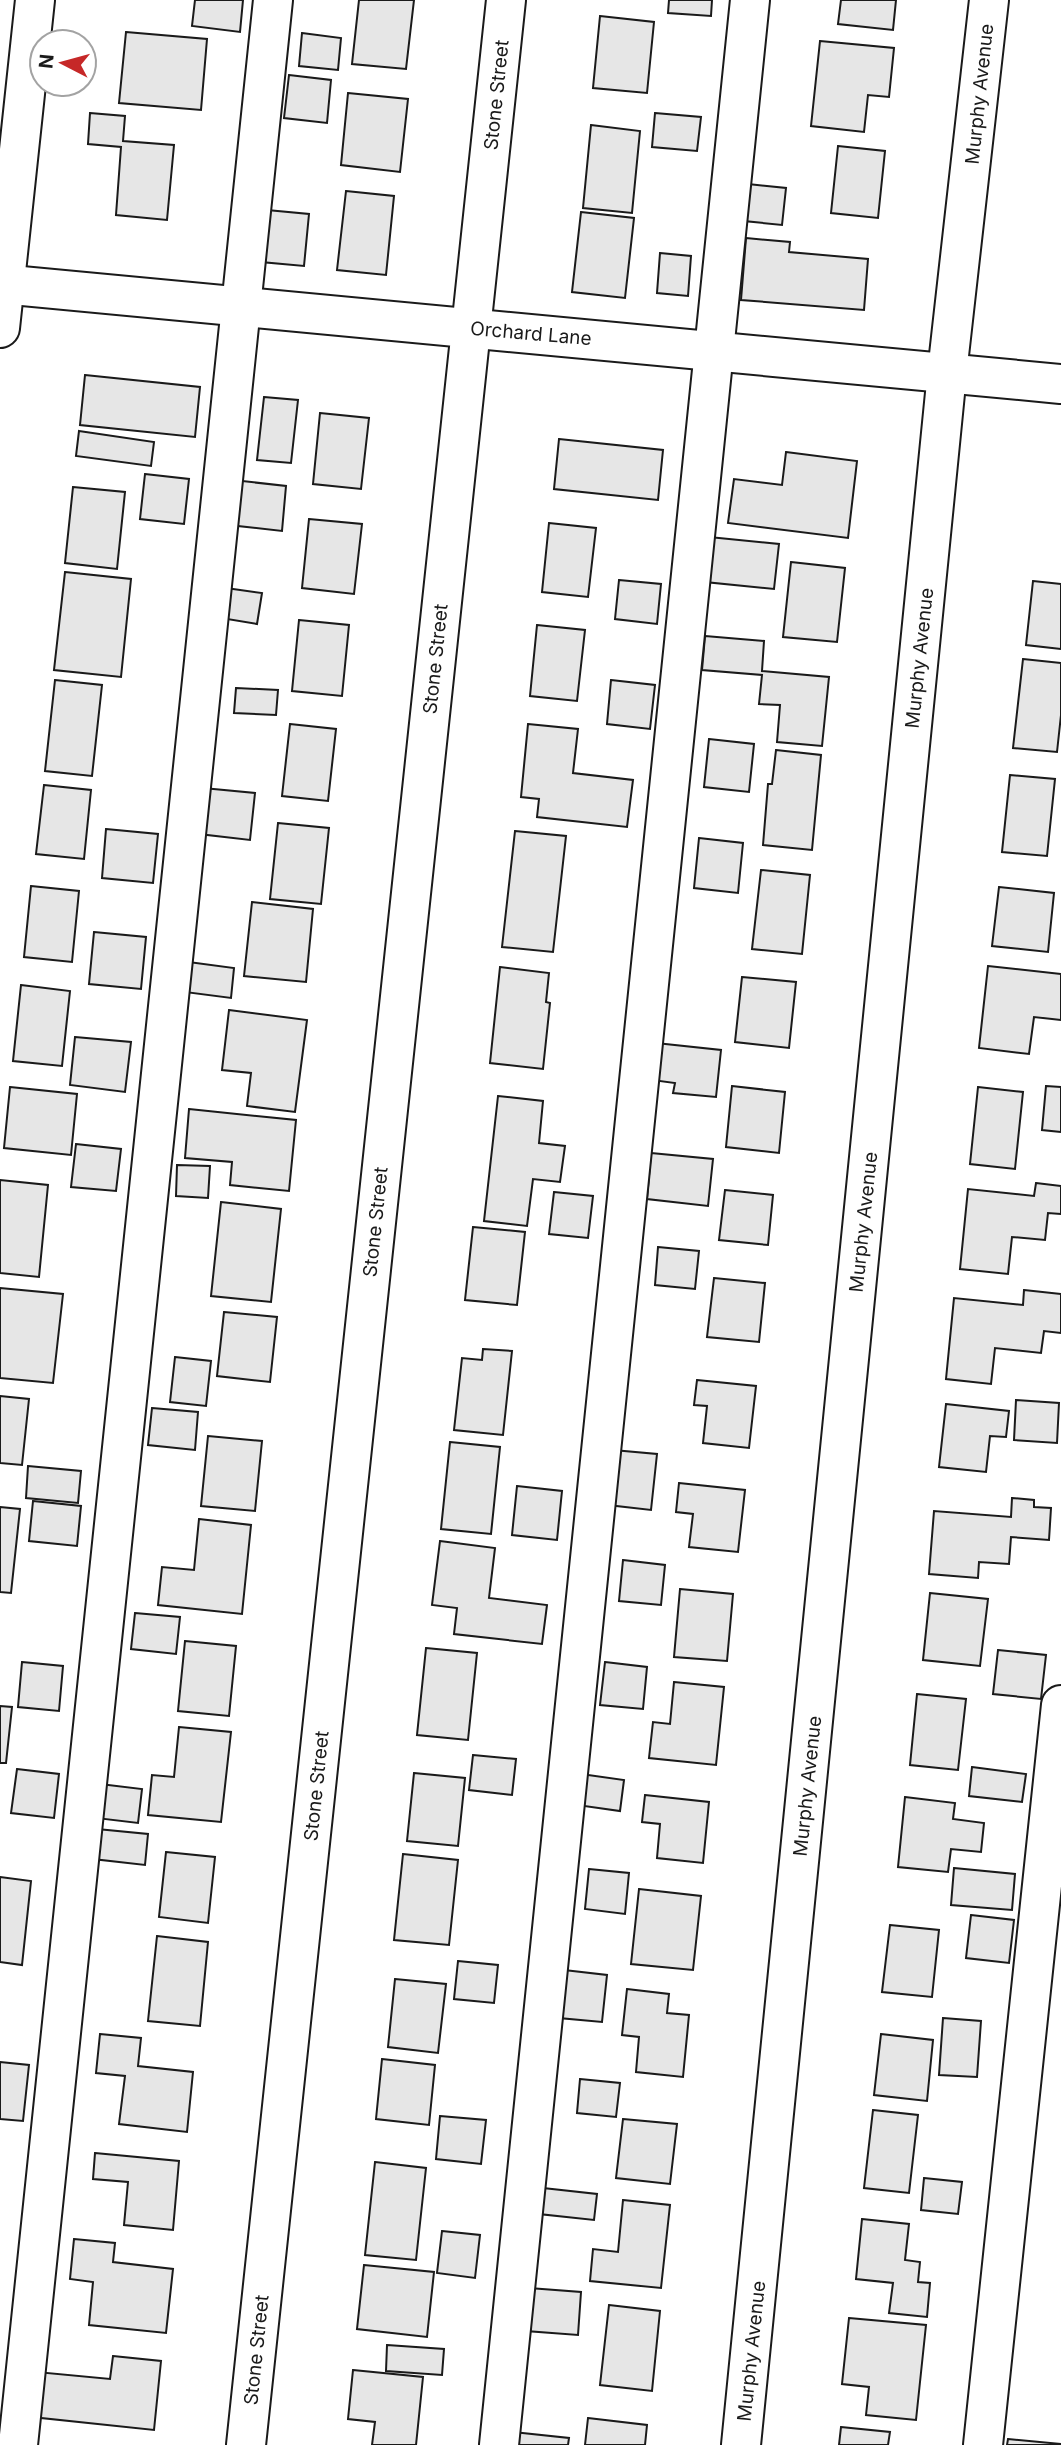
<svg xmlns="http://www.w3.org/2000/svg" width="1061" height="2445" font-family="Inter,sans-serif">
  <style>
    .building { fill: #e6e6e6; stroke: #1a1a1a; stroke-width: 2 }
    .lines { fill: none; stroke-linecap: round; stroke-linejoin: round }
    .minor-casing { stroke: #1a1a1a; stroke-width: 42 }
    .minor { stroke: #fff; stroke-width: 38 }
    .labels { text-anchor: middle; stroke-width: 5; stroke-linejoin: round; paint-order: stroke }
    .street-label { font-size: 19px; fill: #1a1a1a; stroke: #fff }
  </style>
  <rect width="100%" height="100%" fill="#fff"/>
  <g class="building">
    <polygon points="195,0 243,0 240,32 192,26"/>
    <polygon points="359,0 414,0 406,69 352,64"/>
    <polygon points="669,0 712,0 711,16 668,13"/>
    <polygon points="841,0 896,0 893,30 838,24"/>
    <polygon points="600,16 654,22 647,93 593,88"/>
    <polygon points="126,32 207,39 201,110 119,103"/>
    <polygon points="302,33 341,38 338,70 299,66"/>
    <polygon points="820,41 894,48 889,97 868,95 864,132 811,126"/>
    <polygon points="289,75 331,80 327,123 284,118"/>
    <polygon points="348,93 408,99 400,172 341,165"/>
    <polygon points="90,113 125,116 123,141 174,145 167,220 116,215 121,147 88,144"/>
    <polygon points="655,113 701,117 697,151 652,147"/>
    <polygon points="591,125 640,131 632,213 583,208"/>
    <polygon points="838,146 885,151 878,218 831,213"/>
    <polygon points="748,184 786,188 782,225 744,221"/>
    <polygon points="346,191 394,196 386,275 337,270"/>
    <polygon points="267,210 309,214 304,266 261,262"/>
    <polygon points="581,212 634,218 625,298 572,292"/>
    <polygon points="746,238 790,242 789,252 868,259 864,310 741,300"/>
    <polygon points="660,253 691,256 688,296 657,293"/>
    <polygon points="85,375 200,387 195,437 80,425"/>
    <polygon points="264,397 298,400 291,463 257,460"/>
    <polygon points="320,413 369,418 361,489 313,484"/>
    <polygon points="79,431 154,442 151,466 76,456"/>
    <polygon points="559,439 663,450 658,500 554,489"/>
    <polygon points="786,452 857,461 848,538 728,523 734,479 782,485"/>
    <polygon points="145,474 189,479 184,524 140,519"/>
    <polygon points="233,480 286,486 282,531 229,525"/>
    <polygon points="73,487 125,492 117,569 65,563"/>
    <polygon points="309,519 362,524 354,594 302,588"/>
    <polygon points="549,523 596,528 588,597 542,592"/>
    <polygon points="709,537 779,544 774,589 705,582"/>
    <polygon points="791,562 845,568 837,642 783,637"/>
    <polygon points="65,572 131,579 121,677 54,670"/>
    <polygon points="619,580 661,584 657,624 615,619"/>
    <polygon points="1033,581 1061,584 1061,649 1026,645"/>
    <polygon points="226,588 262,593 257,624 221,618"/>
    <polygon points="299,620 349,625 342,696 292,691"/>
    <polygon points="537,625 585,630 577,701 530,696"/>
    <polygon points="705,636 764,641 762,671 829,677 822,746 777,742 780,705 759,704 762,675 702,670"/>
    <polygon points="1023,659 1061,663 1061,715 1057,752 1013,748"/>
    <polygon points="55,680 102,685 92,776 45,771"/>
    <polygon points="611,680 655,685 650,729 607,724"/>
    <polygon points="236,688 278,690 276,715 234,713"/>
    <polygon points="290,724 336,729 328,801 282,796"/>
    <polygon points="528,724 578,729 573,773 633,780 627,827 537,817 539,799 521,797"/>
    <polygon points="709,739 754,744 749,792 704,787"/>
    <polygon points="776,750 821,755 812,850 763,845 768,784 772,784"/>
    <polygon points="1010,775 1055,779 1047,856 1002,852"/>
    <polygon points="44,785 91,790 84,859 36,854"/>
    <polygon points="203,788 255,793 250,840 199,834"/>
    <polygon points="278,823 329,828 321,904 270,899"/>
    <polygon points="106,829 158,834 153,883 102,878"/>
    <polygon points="515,831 566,836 553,952 502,947"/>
    <polygon points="699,838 743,843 738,893 694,888"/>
    <polygon points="761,870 810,875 802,954 752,949"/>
    <polygon points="31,886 79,891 72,962 24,957"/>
    <polygon points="999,887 1054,893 1048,952 992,946"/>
    <polygon points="252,902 313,909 306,982 244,976"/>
    <polygon points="94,932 146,937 141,989 89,984"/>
    <polygon points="181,961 234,968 231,998 177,991"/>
    <polygon points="988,966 1061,974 1061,1020 1034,1017 1029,1054 979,1048"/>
    <polygon points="500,967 549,973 546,1002 550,1003 543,1069 490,1063"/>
    <polygon points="742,977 796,982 789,1048 735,1042"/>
    <polygon points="21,985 70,991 62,1066 13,1061"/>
    <polygon points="229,1010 307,1020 295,1112 247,1106 251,1073 222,1070"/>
    <polygon points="75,1037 131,1042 125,1092 70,1085"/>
    <polygon points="656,1043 721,1050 716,1097 673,1093 675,1083 652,1080"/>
    <polygon points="732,1086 785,1092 779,1153 726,1147"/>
    <polygon points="1046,1086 1061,1087 1061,1132 1042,1130"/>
    <polygon points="10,1087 77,1094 71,1155 4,1148"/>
    <polygon points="978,1087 1023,1092 1015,1169 970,1164"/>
    <polygon points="498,1096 543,1101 539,1143 565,1146 560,1182 533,1179 527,1226 484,1221"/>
    <polygon points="189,1109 296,1120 289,1191 230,1185 232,1162 185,1158"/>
    <polygon points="76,1144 121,1149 116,1191 71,1187"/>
    <polygon points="651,1153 713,1159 708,1206 647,1199"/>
    <polygon points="177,1165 210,1166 208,1198 176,1196"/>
    <polygon points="0,1180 48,1185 39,1277 0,1273"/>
    <polygon points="1036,1183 1061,1186 1061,1214 1048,1213 1045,1240 1012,1237 1008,1274 960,1269 968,1189 1034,1196"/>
    <polygon points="725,1190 773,1195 768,1245 719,1240"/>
    <polygon points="554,1192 593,1196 588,1238 549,1234"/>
    <polygon points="221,1202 281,1209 271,1302 211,1296"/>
    <polygon points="473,1227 525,1232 517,1305 465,1300"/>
    <polygon points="658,1247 699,1251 695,1289 655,1285"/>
    <polygon points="714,1278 765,1283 759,1342 707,1337"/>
    <polygon points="0,1288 63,1294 53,1383 0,1378"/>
    <polygon points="1024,1290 1061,1294 1061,1333 1044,1331 1041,1353 995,1348 991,1384 946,1379 954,1298 1023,1305"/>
    <polygon points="224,1312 277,1317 270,1382 217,1376"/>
    <polygon points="483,1349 512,1351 503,1435 454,1430 462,1358 482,1360"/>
    <polygon points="175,1357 211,1361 206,1406 170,1402"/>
    <polygon points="697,1380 756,1386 749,1448 703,1443 707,1406 694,1405"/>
    <polygon points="0,1396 29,1399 22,1465 0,1463"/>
    <polygon points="1016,1400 1059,1403 1057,1443 1014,1440"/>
    <polygon points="946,1404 1009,1411 1006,1437 990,1436 986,1472 939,1467"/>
    <polygon points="152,1408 198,1412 195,1450 148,1445"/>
    <polygon points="208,1436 262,1441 255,1511 201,1506"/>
    <polygon points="450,1442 500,1447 491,1534 441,1529"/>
    <polygon points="613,1450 657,1454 651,1510 608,1505"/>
    <polygon points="28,1466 81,1471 78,1503 26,1498"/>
    <polygon points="679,1483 745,1490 738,1552 689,1547 693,1514 676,1512"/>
    <polygon points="517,1486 562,1491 557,1540 512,1535"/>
    <polygon points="1012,1498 1034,1500 1034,1507 1051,1508 1049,1540 1011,1537 1009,1564 979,1562 978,1578 929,1574 934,1511 1011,1517"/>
    <polygon points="33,1501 81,1506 77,1546 29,1541"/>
    <polygon points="0,1507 20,1509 11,1593 0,1592"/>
    <polygon points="199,1519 251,1525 242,1614 158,1605 162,1567 194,1570"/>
    <polygon points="440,1541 495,1548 489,1598 547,1605 542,1644 454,1634 457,1608 432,1605"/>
    <polygon points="623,1560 665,1565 661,1605 619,1601"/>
    <polygon points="680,1589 733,1594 727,1661 674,1657"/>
    <polygon points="930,1593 988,1599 980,1666 923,1660"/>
    <polygon points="135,1613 180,1617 176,1654 131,1649"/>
    <polygon points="185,1641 236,1646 229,1716 178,1711"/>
    <polygon points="426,1648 477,1653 468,1740 417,1735"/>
    <polygon points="998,1650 1046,1655 1041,1699 993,1694"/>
    <polygon points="22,1662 63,1666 59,1711 18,1707"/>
    <polygon points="605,1662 647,1667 643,1709 600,1705"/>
    <polygon points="674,1682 724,1687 716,1765 649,1758 653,1722 670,1724"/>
    <polygon points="917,1694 966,1699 958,1770 910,1765"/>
    <polygon points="0,1706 12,1707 6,1763 0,1763"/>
    <polygon points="179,1727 231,1732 221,1822 148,1815 152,1775 174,1777"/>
    <polygon points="473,1755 516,1759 512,1795 469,1790"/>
    <polygon points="972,1767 1026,1774 1022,1802 969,1796"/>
    <polygon points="17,1769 59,1774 54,1818 11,1813"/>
    <polygon points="414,1773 465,1778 458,1846 407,1841"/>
    <polygon points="581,1774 624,1780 620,1811 577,1805"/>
    <polygon points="100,1784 142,1789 138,1823 96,1818"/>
    <polygon points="645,1795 709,1802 703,1863 657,1858 660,1824 642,1822"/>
    <polygon points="905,1797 955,1803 953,1819 984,1823 981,1852 951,1849 948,1872 898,1867"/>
    <polygon points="97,1829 148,1834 145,1865 93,1859"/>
    <polygon points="166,1852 215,1857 208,1923 159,1917"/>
    <polygon points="403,1854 458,1860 449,1945 394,1940"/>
    <polygon points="954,1868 1015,1874 1012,1910 951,1905"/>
    <polygon points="589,1869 629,1873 625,1914 585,1909"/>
    <polygon points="0,1877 31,1881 22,1965 0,1962"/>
    <polygon points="639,1889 701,1896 693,1970 631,1964"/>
    <polygon points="971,1915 1014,1920 1009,1963 966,1958"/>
    <polygon points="890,1925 939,1930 932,1997 882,1992"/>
    <polygon points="157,1936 208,1942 200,2026 148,2021"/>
    <polygon points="458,1961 498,1965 494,2003 454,1999"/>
    <polygon points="564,1970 607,1975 602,2022 559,2018"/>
    <polygon points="395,1979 446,1984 438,2053 388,2047"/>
    <polygon points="627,1989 669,1994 667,2013 689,2015 683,2077 636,2072 639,2037 622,2035"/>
    <polygon points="943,2018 981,2021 977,2077 939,2075"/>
    <polygon points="100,2034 141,2038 138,2066 193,2072 187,2132 119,2124 125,2076 96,2073"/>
    <polygon points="881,2034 933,2040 927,2101 874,2095"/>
    <polygon points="382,2059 435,2065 429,2125 376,2119"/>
    <polygon points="0,2062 29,2065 23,2121 0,2119"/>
    <polygon points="580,2079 620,2083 616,2117 577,2113"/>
    <polygon points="873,2110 918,2115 909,2193 864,2188"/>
    <polygon points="440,2116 486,2120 481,2164 436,2159"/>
    <polygon points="623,2119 677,2124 670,2184 616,2178"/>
    <polygon points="95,2153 179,2161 173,2230 124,2225 128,2182 93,2179"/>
    <polygon points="375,2162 426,2168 416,2260 365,2255"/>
    <polygon points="924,2178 962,2182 958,2214 921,2210"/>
    <polygon points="543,2188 597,2194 594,2220 539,2214"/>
    <polygon points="623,2200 670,2205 661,2288 590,2281 593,2249 618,2252"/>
    <polygon points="862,2219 909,2224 905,2260 920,2262 918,2282 930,2283 927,2317 889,2313 893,2283 856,2279"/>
    <polygon points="442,2231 480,2235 475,2278 437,2273"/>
    <polygon points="74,2239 115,2243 113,2262 173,2269 166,2333 89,2325 93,2282 70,2279"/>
    <polygon points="364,2265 434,2272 427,2337 357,2329"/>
    <polygon points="529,2288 581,2292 578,2335 526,2331"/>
    <polygon points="609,2305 660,2311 652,2391 600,2385"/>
    <polygon points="849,2318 926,2325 916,2420 866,2415 869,2387 842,2384"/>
    <polygon points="387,2345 444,2349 442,2375 386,2371"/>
    <polygon points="113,2356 161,2361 154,2430 32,2417 37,2372 110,2379"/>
    <polygon points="353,2370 423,2377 416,2445 372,2445 375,2422 348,2419"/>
    <polygon points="588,2418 647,2425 645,2445 585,2445"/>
    <polygon points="841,2427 890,2432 888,2445 839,2445"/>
    <polygon points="513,2432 569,2438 568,2445 511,2445"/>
    <polygon points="1008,2439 1061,2444 1061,2445 1007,2445"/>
  </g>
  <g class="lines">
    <g class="minor-casing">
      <g id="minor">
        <polyline points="0,284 1061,384"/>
        <polyline points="0,328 35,0"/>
        <polyline points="18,2445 273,0"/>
        <polyline points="246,2445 506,0"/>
        <polyline points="499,2445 750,0"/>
        <polyline points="741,2445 947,373 989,0"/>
        <polyline points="983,2445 1061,1705"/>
      </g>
    </g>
    <use href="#minor" class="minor"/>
  </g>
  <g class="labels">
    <g class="street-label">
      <text transform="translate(979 94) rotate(-84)" y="7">Murphy Avenue</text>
      <text transform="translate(496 95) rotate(-84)" y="7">Stone Street</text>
      <text transform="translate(531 333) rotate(5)" y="7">Orchard Lane</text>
      <text transform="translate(919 658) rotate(-84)" y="7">Murphy Avenue</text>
      <text transform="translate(435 659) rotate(-84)" y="7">Stone Street</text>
      <text transform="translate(375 1222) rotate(-84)" y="7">Stone Street</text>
      <text transform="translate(863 1222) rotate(-84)" y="7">Murphy Avenue</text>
      <text transform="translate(316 1786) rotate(-84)" y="7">Stone Street</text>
      <text transform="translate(807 1786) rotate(-84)" y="7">Murphy Avenue</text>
      <text transform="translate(256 2350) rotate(-84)" y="7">Stone Street</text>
      <text transform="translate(751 2351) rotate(-84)" y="7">Murphy Avenue</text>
    </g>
  </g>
  <g transform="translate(63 63) rotate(276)"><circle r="33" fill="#ffffff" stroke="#a3a3a3" stroke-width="2"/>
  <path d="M0-5L12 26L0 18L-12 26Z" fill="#c62828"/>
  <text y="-10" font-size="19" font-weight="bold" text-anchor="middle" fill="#1a1a1a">N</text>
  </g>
</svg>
